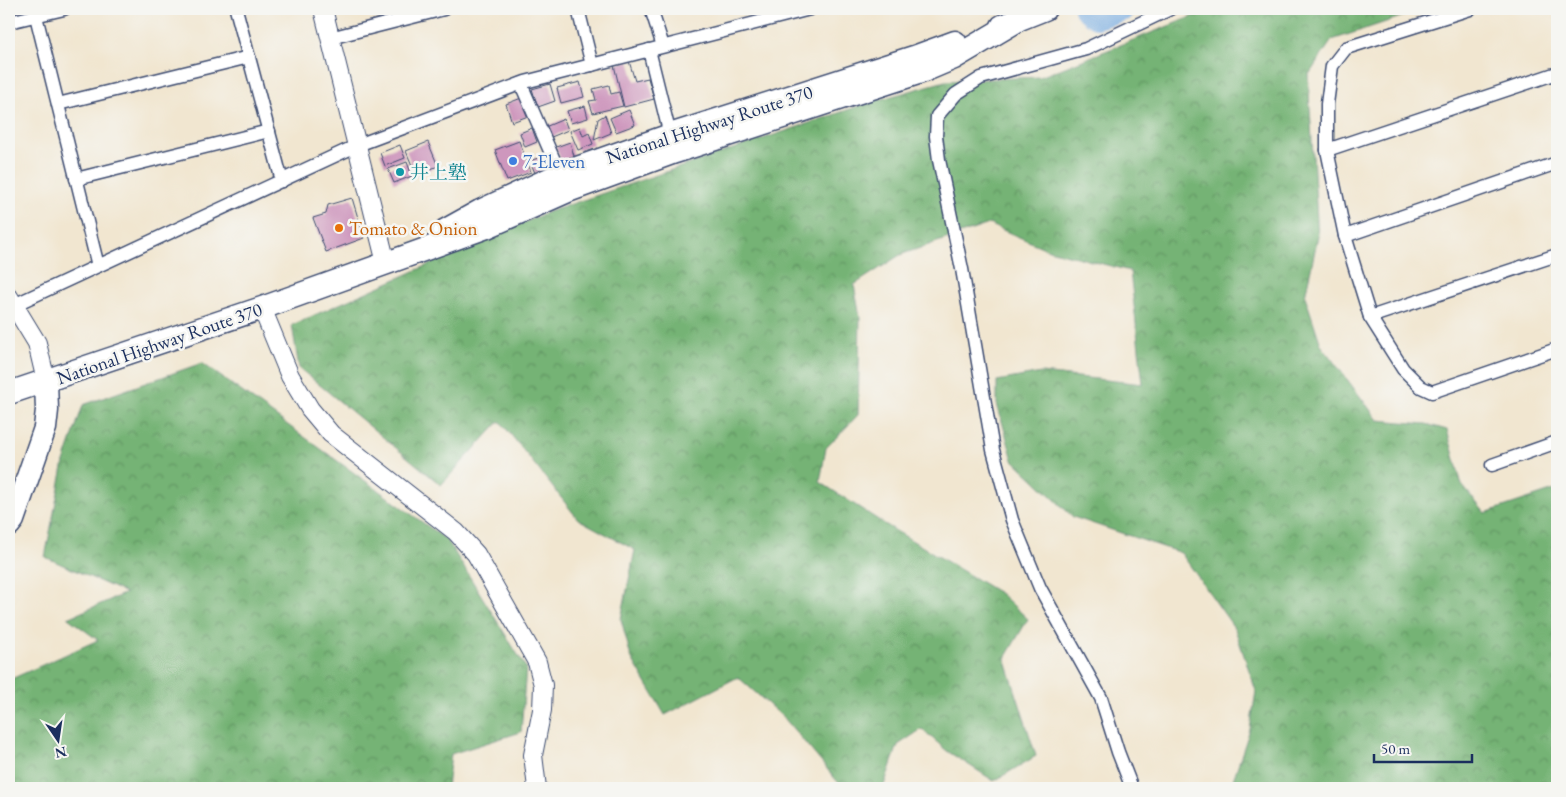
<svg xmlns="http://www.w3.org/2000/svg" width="1566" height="797" font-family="'EB Garamond','Noto Serif JP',serif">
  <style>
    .forest { fill: url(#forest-crowns); stroke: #487169 }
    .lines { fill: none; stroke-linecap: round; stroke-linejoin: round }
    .river { stroke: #73a9e0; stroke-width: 24 }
    .building { fill: #ce97bd }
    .street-casing { stroke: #3b4a6f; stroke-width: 15 }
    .secondary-casing { stroke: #3b4a6f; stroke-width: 20 }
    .highway-casing { stroke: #3b4a6f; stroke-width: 25 }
    .street { stroke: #fff; stroke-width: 12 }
    .secondary { stroke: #fff; stroke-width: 18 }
    .highway { stroke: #fff; stroke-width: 22 }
    .shop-dot { fill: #3f7fe0; stroke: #f6f6f2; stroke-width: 2 }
    .culture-dot { fill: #0f9aa8; stroke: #f6f6f2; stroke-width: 2 }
    .food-dot { fill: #e8710a; stroke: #f6f6f2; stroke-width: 2 }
    .labels { text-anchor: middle; stroke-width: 5; stroke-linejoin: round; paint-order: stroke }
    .street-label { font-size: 19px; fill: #1b2f5e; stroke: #f6f6f2 }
    .shop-label { font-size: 19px; fill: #366cbe; stroke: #f6f6f2; text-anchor: start }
    .culture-label { font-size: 19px; fill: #0d838f; stroke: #f6f6f2; text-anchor: start }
    .food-label { font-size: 19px; fill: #c56008; stroke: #f6f6f2; text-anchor: start }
  </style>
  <defs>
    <pattern id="forest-crowns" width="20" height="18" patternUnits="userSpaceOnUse" patternTransform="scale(1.25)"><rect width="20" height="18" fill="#75b374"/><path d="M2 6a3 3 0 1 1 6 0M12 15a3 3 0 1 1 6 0" fill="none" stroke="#5f9262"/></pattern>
  </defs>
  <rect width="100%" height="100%" fill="#f6f6f2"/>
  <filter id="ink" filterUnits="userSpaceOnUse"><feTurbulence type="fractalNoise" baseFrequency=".02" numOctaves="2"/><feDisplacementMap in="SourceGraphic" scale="10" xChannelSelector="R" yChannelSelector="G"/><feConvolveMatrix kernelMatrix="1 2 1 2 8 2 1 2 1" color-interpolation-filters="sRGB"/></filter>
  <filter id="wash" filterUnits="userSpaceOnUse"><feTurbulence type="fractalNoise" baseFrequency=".0096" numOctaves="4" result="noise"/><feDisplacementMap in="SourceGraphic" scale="20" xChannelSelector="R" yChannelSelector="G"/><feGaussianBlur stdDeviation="1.12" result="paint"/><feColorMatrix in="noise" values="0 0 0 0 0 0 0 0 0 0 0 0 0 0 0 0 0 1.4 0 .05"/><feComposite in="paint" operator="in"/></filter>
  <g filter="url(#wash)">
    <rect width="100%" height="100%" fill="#f1e6d0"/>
    <g class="forest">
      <polygon points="1211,9 1425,9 1332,40 1308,76 1318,236 1305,296 1321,345 1378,420 1426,424 1447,430 1462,485 1485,513 1557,489 1557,788 1234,788 1232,783 1250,729 1256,691 1235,629 1181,553 1073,517 1013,460 997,404 997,381 1041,373 1143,384 1130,271 1049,250 989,224 900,255 854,285 860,317 858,415 826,448 820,482 883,523 1001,594 1028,619 1005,658 1036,756 994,781 947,751 922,729 898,745 883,788 843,788 785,719 738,677 665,715 631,657 621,619 635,550 578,519 500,421 441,485 299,368 292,325 548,212 868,103 945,81 1040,77"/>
      <polygon points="202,363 447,540 526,668 521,732 451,754 447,788 9,788 9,680 98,640 68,618 126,593 45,557 64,462 83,405"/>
    </g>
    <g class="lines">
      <polyline class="river" points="1086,9 1096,17 1123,9"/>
    </g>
    <g id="blocks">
      <g class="building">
        <polygon points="629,61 635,81 648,78 654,99 624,107 614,65"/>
        <polygon points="580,82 584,97 561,103 557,88"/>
        <polygon points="550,84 555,101 538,107 532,89"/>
        <polygon points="609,85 611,94 619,92 623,106 593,113 589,101 596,100 593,89"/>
        <polygon points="524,97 531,115 512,122 506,104"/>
        <polygon points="585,106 588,118 571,123 567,111"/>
        <polygon points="629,110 635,125 616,132 610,118"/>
        <polygon points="605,115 611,133 594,140 598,119"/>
        <polygon points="564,119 568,130 549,138 545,127"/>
        <polygon points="580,127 583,136 589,133 593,144 578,150 570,131"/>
        <polygon points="532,128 537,142 525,147 520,133"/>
        <polygon points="519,141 531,172 507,181 495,150"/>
        <polygon points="428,142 438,166 416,175 406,151"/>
        <polygon points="570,142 574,156 561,161 556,147"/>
        <polygon points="400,145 405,158 385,166 380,153"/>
        <polygon points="543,156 548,168 535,173 530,161"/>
        <polygon points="407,162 412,176 394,183 388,169"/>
        <polygon points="352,198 364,238 326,252 313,218 326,214 328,205"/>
      </g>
    </g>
  </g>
  <g filter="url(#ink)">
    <use href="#blocks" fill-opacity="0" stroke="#3b4a6f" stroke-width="1"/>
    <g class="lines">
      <g class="street-casing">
        <g id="street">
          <polyline points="236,9 282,181"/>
          <polyline points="578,9 592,65"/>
          <polyline points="651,9 663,46"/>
          <polyline points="1470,9 1346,48 1332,66 1327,104 1327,150 1345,236 1370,317 1403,369 1421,387 1432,392 1557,349"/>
          <polyline points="36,16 98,266"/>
          <polyline points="9,22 64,9"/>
          <polyline points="330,38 444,9"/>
          <polyline points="649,50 670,135"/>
          <polyline points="521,84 560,174"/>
          <polyline points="58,104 249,57"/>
          <polyline points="1327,150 1557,73"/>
          <polyline points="76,179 269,131"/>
          <polyline points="1345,236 1557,163"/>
          <polyline points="14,305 358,145 525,82 810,9"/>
          <polyline points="1370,317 1557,255"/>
          <polyline points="1492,465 1557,442"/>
          <polyline points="1132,788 1118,752 1101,698 1040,588 1012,520 993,450 962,269 939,160 936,136 937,116 956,94 981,78 1086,49 1170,9"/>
        </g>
      </g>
      <g class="secondary-casing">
        <g id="secondary">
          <polyline points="323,9 386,263"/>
          <polyline points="9,297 37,343 46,381"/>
          <polyline points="262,308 290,376 310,409 331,434 456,532 476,554 537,662 543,685 542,710 533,755 537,788"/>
        </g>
      </g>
      <g class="highway-casing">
        <g id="highway">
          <polyline points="1002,26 1045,9"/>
          <polyline points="444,231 480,211 560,174 670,135 914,57 955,42"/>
          <polyline points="9,393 262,308 487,227 568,191 675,152 921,72 954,58 1015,22"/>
          <polyline points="9,525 13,520 45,428 47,410 46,381"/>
        </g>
      </g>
      <use href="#street" class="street"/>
      <use href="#secondary" class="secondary"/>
      <use href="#highway" class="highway"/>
    </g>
  </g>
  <circle class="shop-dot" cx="513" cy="161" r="5"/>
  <circle class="culture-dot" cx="400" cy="172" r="5"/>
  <circle class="food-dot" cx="339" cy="228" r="5"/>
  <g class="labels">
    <g class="street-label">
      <text transform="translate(709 124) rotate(-18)" y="7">National Highway Route 370</text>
      <text transform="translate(159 343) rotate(-19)" y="7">National Highway Route 370</text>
    </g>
    <g class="shop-label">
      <text x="523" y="168">7-Eleven</text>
    </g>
    <g class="culture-label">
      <text x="410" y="179">井上塾</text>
    </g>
    <g class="food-label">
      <text x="349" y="235">Tomato &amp; Onion</text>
    </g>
  </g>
  <rect width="1566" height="797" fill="none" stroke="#f6f6f2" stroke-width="30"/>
  <g transform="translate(58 740) rotate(167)" stroke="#f6f6f2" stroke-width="4" paint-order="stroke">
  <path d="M0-4L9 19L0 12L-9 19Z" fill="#1b2f5e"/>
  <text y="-8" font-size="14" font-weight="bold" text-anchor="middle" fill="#1b2f5e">N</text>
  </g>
  <path d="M1374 754v8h98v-8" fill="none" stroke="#1b2f5e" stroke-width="2.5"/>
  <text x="1381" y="754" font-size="15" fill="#1b2f5e" stroke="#f6f6f2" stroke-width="4" paint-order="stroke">50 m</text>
</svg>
